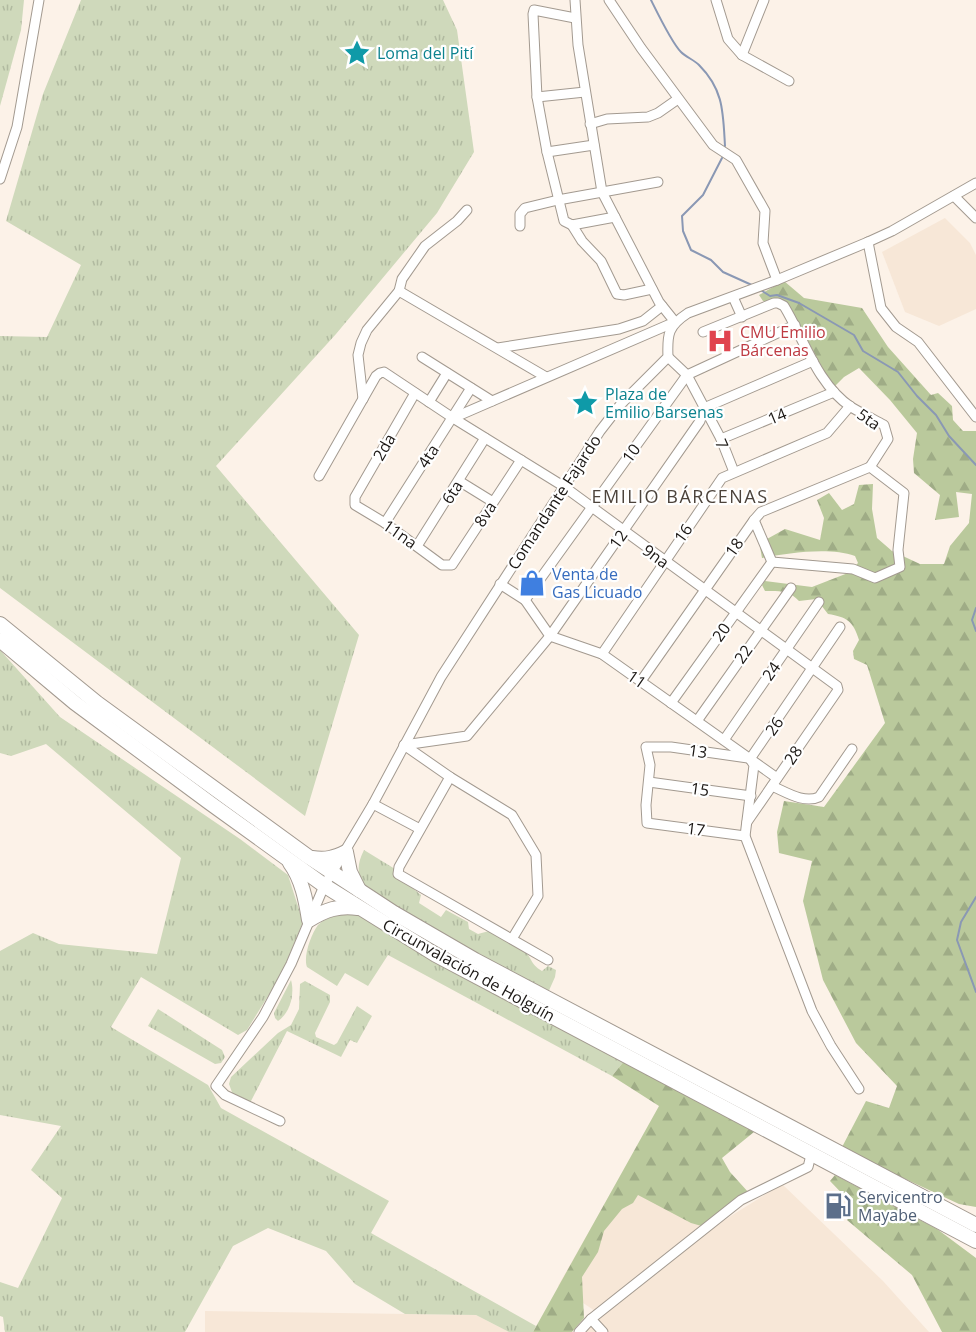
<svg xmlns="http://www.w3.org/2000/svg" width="976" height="1332" font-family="'Open Sans',sans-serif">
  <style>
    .built { fill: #f7e7d7 }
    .grass { fill: url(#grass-tufts) }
    .forest { fill: url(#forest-firs) }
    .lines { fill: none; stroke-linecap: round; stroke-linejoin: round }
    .stream { stroke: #8a98b4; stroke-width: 2 }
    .minor-casing { stroke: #a39a90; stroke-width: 11 }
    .highway-casing { stroke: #a39a90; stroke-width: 16 }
    .minor { stroke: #fff; stroke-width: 9 }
    .highway { stroke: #fff; stroke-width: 14 }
    .labels { text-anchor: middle; stroke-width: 4.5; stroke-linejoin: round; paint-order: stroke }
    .culture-label { font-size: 16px; fill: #0d838f; stroke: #fff; text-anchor: start }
    .health-label { font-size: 16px; fill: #be3a42; stroke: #fff; text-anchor: start }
    .street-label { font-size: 16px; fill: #1b1714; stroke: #fff }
    .shop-label { font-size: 16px; fill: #366cbe; stroke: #fff; text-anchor: start }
    .service-label { font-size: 16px; fill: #4e5e75; stroke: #fff; text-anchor: start }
    .neighbourhood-label { font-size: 18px; letter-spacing: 1.5px; fill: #4c433b; stroke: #fff }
  </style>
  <defs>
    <pattern id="grass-tufts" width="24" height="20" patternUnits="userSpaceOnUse" patternTransform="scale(1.5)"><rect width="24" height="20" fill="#cfd9bb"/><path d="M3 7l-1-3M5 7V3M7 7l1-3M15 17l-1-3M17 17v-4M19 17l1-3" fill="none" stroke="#b1baa0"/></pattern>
    <pattern id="forest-firs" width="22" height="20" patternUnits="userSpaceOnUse" patternTransform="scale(1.5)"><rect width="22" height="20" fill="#bac99c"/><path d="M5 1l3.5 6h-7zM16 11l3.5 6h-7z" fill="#9fac86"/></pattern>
  </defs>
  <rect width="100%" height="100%" fill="#fcf2e8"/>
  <g class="built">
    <polygon points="945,218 970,243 976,255 976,309 939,326 905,312 882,252"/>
    <polygon points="619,1179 705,1227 598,1313 558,1286"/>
    <polygon points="782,1184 883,1281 929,1332 586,1332 602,1316 707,1231"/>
    <polygon points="205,1311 476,1315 509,1332 205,1332"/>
  </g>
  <g class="grass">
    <polygon points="0,0 24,0 21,30 0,106"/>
    <polygon points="81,0 443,0 457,30 474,152 437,213 336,334 216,466 359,635 305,816 0,588 0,336 47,337 81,265 6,221 43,94"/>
    <polygon points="0,650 60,717 240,839 288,875 303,922 281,975 247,1030 238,1035 141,977 111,1027 208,1085 221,1108 389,1201 371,1233 536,1326 533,1332 509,1332 476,1315 405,1314 355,1284 326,1251 268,1228 233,1246 185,1332 5,1332 3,1317 0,1316 0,1282 18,1288 62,1198 31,1170 61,1126 0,1115 0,951 33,933 59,944 157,954 181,858 46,744 11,756 0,753"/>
    <path d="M364 850 395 869 409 885 421 895 419 903 441 917 446 910 468 922 469 929 478 934 489 931C500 937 512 942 523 950 533 958 529 963 542 971L548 966 556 970 555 977 547 995 363 887C357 872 357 864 364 850Z"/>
    <path d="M350 913 362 916 625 1060 612 1076 388 955 368 986 345 973 337 986 307 967C303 957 311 934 318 925 326 917 340 914 350 913Z"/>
    <path d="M291 980C295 994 290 1013 278 1021L275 1018 274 1013Z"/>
    <polygon points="305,981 330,995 330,1002 315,1033 316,1037 334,1045 337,1043 357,1006 372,1016 357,1043 350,1040 341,1057 287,1031 251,1101 245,1101 233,1095 229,1084 231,1077 278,1033 291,1025 299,1009 300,984"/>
    <polygon points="158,1009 222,1050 225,1057 221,1063 215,1064 148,1026"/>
  </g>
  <g class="forest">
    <path d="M784 281 804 298 862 308 888 347 931 395 938 393 952 406 953 420 963 431H976V1207L959 1204 841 1149 866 1101 889 1108 897 1086 856 1043 823 980 803 901 812 861 779 853 777 832 784 801 824 807 885 723 867 665 854 659 853 651 859 640C853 621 847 617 828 614L821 605V600L816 599 799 601C789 590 779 591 765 591L762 585 765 581 812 587 848 573 858 563 855 556C829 547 789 553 762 558L760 547 767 539 785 529 820 540 824 518 817 500 829 493 842 510 854 504 859 485 873 484 872 509 877 538 892 551 920 564H944L950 546 969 523 972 494 956 492 959 517 935 520 940 495 914 473 913 459 917 433 890 400 859 368 844 377 833 388 791 309 779 302 763 301 759 295Z"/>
    <polygon points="625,1060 754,1132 722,1158 730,1172 749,1193 705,1227 691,1223 638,1195 633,1203 622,1209 604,1231 598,1252 582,1277 584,1318 572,1332 533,1332 659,1106 612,1076"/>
    <polygon points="835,1175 937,1229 976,1258 976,1332 942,1332 912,1275 847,1220 852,1214 852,1204 830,1181"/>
  </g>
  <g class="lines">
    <g class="stream">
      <path d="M651 0C657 12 672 43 681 52 686 57 694 60 699 65 724 90 723 113 725 146"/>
      <polyline points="722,158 703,195 682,216 683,231 691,250 711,260 723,272 754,286"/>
      <polyline points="759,289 770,296 777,295 799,303 854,335 863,351 898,372 917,396 936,415 949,436 976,465"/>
      <polyline points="976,608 972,620 976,631"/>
      <polyline points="976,897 961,922 957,940 976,992"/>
    </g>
    <g class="minor-casing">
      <g id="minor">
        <polyline points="609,0 641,48 713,145 736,160 765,211 763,243 777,280"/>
        <polyline points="716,0 728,39 742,55 789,81"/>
        <polyline points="575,18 534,10 533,14 537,97 547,152 564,221 572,225 615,217"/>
        <polyline points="742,55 764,0"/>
        <polyline points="537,97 585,92"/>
        <polyline points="590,124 607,119 648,117 658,113 678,99"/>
        <polyline points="547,152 594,145"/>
        <polyline points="0,179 17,127 39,0"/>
        <polyline points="954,196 976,218"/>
        <polyline points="572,225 582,241 601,261 617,294 624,295 652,289"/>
        <polyline points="520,226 520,214 525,208 558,200 658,182"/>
        <polyline points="868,242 881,308 896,327 918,342 976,417"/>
        <polyline points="399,291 546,377"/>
        <polyline points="733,297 742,317"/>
        <path d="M703 332 774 303H778L784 306C804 339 817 384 851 407 861 413 873 419 884 425L888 439 870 467"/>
        <polyline points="498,348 619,329 643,321 662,306"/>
        <polyline points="422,357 492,401"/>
        <polyline points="668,357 687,375 721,439 734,472"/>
        <polyline points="415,393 355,497 355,505 385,523 442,565 452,565 521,460"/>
        <polyline points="363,399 358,355 361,343 367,330 399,291 402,279 425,246 457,221 467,210"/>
        <polyline points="429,402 447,373"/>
        <polyline points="453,418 675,322 659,302 602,192 578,45 575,0"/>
        <polyline points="721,439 834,392"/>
        <polyline points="319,476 376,376 380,373 384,372 453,418 563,486 837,686 838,690 747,822"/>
        <polyline points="459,481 493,502"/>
        <polyline points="754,520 772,562"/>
        <polyline points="385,523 471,388"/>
        <polyline points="417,546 485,438"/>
        <polyline points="772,562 853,569 875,578 900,567 898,550 904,493 870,467"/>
        <polyline points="500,584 525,600 550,636 602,654 777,778"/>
        <polyline points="525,600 687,375 795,325"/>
        <polyline points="602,654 722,478 827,433 850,406"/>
        <polyline points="641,681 754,520 761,512 870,467"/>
        <polyline points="671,703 772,562"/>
        <polyline points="697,721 791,588"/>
        <polyline points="724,740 819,602"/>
        <polyline points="404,745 467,736 550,636 700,421 704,408 813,361"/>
        <polyline points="404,745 450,777 512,815 536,855 538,896 512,939"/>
        <polyline points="750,759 754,765 745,836 812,1011 831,1046 859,1089"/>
        <polyline points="750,759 840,627"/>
        <polyline points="450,777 399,867 398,874 548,960"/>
        <polyline points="649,782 751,796"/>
        <path d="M772 786C786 792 804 804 819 797L852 749"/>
        <polyline points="373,804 420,829"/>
        <polyline points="745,836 647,823 646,805 650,765 646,747 671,747 748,758"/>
        <path d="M280 1121 225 1095 216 1086 263 1017 291 964 324 886 373 804 441 677 600 431 621 404 668 357C667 334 668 326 688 313L777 280 868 242 892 231 976 183"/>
        <polyline points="591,1319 603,1332"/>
        <polyline points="579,1332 591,1319 741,1200 808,1167 811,1155"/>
      </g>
    </g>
    <g class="highway-casing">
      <g id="highway">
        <polyline points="0,624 97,703 310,858 394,913 475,960 976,1225"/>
        <polyline points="0,640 75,703 210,803 325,886 436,955 976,1241"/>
        <path d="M312 858C326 860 334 858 346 852L350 872 359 890"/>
        <path d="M290 863C302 879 306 901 309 920 325 910 339 905 358 908"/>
      </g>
    </g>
    <use href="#minor" class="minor"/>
    <use href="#highway" class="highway"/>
  </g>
  <defs>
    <g id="sight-bare" transform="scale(2.07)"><path d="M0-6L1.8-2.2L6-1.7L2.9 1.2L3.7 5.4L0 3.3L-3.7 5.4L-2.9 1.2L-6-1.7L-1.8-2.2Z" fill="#0f9aa8" stroke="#fff" stroke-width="2.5" paint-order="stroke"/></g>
    <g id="hospital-bare" transform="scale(2.07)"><path d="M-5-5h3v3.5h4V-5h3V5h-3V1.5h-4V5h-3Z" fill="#e0444e" stroke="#fff" stroke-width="2.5" paint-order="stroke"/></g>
    <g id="shop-bare" transform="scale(2.07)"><path d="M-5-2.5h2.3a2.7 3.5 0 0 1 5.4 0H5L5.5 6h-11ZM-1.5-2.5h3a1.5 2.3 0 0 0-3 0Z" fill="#3f7fe0" stroke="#fff" stroke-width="2.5" paint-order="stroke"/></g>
    <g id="fuel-bare" transform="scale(2.07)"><path d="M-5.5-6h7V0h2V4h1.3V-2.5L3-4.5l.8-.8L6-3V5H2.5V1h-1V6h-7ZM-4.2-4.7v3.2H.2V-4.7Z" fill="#5c6f8a" stroke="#fff" stroke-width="2.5" paint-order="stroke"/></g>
  </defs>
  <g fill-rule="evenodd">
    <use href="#sight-bare" x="357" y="53"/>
    <use href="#hospital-bare" x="720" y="341"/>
    <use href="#sight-bare" x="585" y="403"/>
    <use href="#shop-bare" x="532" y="583"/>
    <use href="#fuel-bare" x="838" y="1206"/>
  </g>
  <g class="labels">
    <g class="culture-label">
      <text x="377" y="59">Loma del Pití</text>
      <text x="605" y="400">Plaza de<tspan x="605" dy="18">Emilio Barsenas</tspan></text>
    </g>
    <g class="health-label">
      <text x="740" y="338">CMU Emilio<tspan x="740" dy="18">Bárcenas</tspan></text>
    </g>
    <g class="street-label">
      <text transform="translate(777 416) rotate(-22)" y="6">14</text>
      <text transform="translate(869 419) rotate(34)" y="6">5ta</text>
      <text transform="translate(722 444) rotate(66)" y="6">7</text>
      <text transform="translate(384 447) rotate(-60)" y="6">2da</text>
      <text transform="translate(631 453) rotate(-54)" y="6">10</text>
      <text transform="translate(428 456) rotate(-57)" y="6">4ta</text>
      <text transform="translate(452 492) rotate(-58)" y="6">6ta</text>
      <text transform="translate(554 502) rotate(-57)" y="6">Comandante Fajardo</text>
      <text transform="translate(485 514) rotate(-57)" y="6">8va</text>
      <text transform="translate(683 533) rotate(-55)" y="6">16</text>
      <text transform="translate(400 534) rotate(35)" y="6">11na</text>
      <text transform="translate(618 539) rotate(-55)" y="6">12</text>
      <text transform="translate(734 547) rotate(-55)" y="6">18</text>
      <text transform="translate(656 556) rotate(36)" y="6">9na</text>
      <text transform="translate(721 632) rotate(-55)" y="6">20</text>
      <text transform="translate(743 654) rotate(-55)" y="6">22</text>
      <text transform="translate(771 671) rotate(-55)" y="6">24</text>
      <text transform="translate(637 679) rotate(35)" y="6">11</text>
      <text transform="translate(774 726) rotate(-55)" y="6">26</text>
      <text transform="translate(698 751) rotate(8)" y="6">13</text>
      <text transform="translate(793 755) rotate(-56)" y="6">28</text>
      <text transform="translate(700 789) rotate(8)" y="6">15</text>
      <text transform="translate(696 829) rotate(7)" y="6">17</text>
      <text transform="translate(469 970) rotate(29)" y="6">Circunvalación de Holguín</text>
    </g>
    <g class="shop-label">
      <text x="552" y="580">Venta de<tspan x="552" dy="18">Gas Licuado</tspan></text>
    </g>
    <g class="service-label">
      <text x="858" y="1203">Servicentro<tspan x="858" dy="18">Mayabe</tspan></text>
    </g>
    <g class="neighbourhood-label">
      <text x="680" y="503">EMILIO BÁRCENAS</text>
    </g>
  </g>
</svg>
